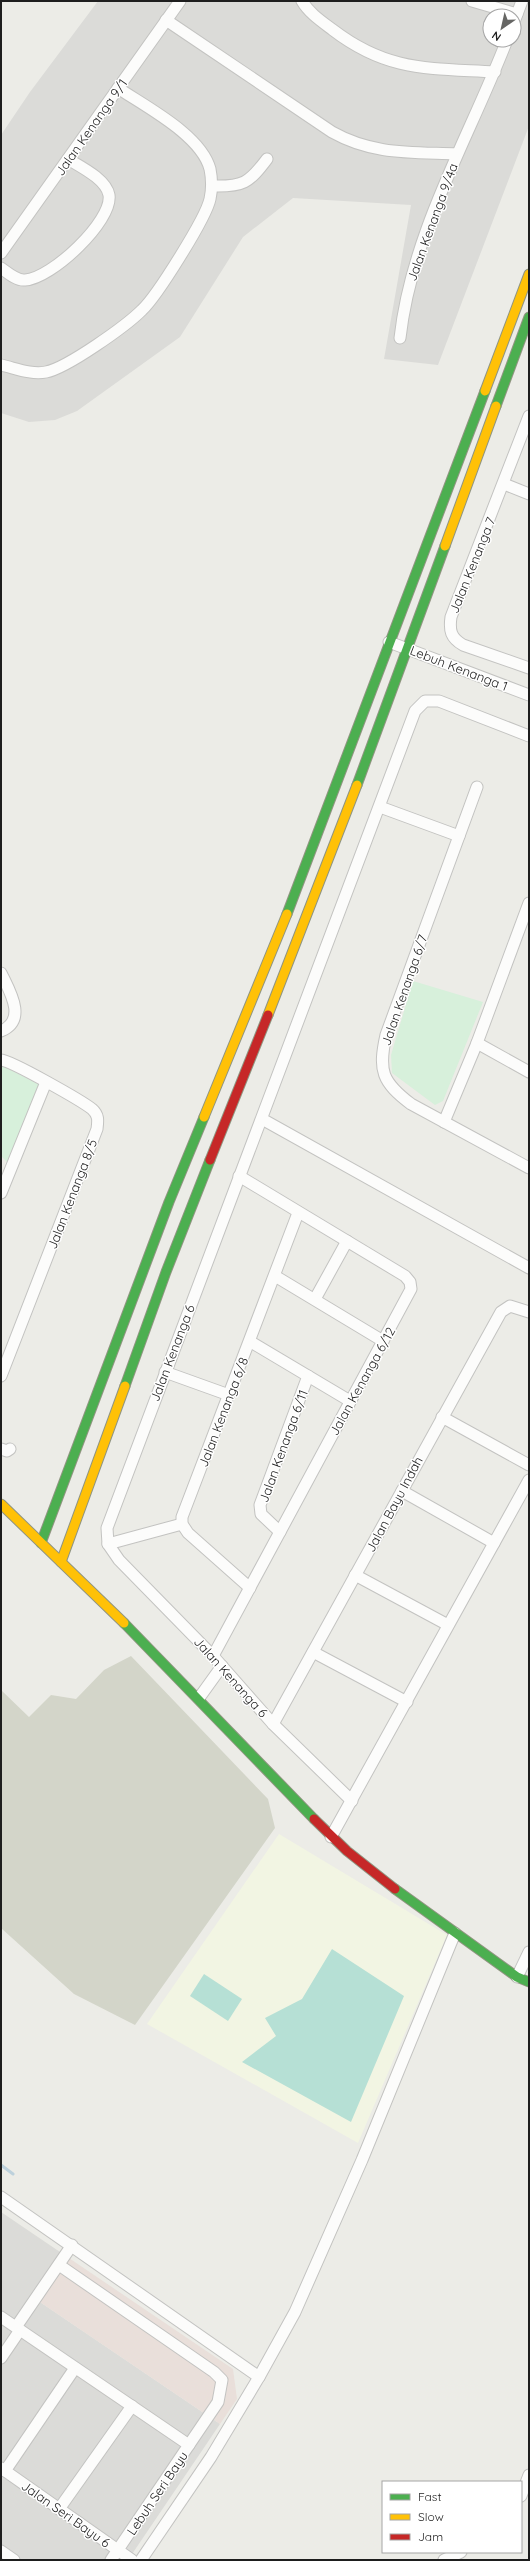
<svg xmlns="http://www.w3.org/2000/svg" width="530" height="2561" font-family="Quicksand,sans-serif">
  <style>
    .residential { fill: #dbdbd8; fill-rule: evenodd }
    .commercial { fill: #e9dfda }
    .education { fill: #f2f5e3 }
    .construction { fill: #d3d5c9 }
    .park { fill: #d7f0db }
    .pitch { fill: #b6e0d5 }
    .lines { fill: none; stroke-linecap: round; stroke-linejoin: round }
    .stream { stroke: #bdd1dc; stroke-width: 3 }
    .street-casing { stroke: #c3c3c1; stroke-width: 13 }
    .fast-casing { stroke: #909581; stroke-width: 11 }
    .slow-casing { stroke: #909581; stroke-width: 11 }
    .jam-casing { stroke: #909581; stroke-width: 11 }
    .street { stroke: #fcfcfb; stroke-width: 11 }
    .fast { stroke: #4caf50; stroke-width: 9 }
    .slow { stroke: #ffc107; stroke-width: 9 }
    .jam { stroke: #c62828; stroke-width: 9 }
    .labels { text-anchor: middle; stroke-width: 3; stroke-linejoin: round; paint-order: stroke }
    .street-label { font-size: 13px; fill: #1e1e1e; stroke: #fff }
  </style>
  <rect width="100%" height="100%" fill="#ecece7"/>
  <g class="residential">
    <path d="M98 1H529V126L438 365 384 359 411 205 293 198 243 237 180 337 77 411 55 420 29 422 1 413V135L30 92ZM490 16H514V40H490Z"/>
    <polygon points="1,2212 60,2252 31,2296 220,2424 128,2560 1,2560"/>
  </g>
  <polygon class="commercial" points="60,2252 233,2369 237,2399 220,2424 31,2296"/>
  <polygon class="education" points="279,1834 447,1935 358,2143 147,2024"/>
  <polygon class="construction" points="131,1656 268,1799 275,1828 135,2025 74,1994 1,1928 1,1690 29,1717 51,1695 76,1699 104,1670"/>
  <g class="park">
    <polygon points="413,981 483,1002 443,1101 435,1105 392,1073 391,1055"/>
    <polygon points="1,1065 40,1085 7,1162 1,1156"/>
  </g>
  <g class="pitch">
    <polygon points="332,1949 404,1996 351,2122 242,2062 276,2036 265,2018 302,1999"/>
    <polygon points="204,1974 242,1999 228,2021 190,1996"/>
  </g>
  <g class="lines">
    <polyline class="stream" points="1,2165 13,2174"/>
    <g class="street-casing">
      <g id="street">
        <path d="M302 1C309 13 321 21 333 30 388 72 429 68 495 72"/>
        <polyline points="472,1 517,14"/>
        <path d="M166 20 332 132C373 155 411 152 457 154"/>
        <polyline points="514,22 522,1"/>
        <path d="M212 186C243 187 249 183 267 159"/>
        <polyline points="1,253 180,1"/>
        <path d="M1 268C8 273 17 281 25 280 51 279 113 221 109 195 106 179 81 167 68 159"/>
        <path d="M400 338C412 232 469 138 507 40"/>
        <path d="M1 365C15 368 31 375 46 372 67 368 126 326 142 310 157 296 206 218 210 199 212 190 212 179 210 169 201 135 146 107 118 88"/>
        <path d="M529 416 451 617C449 631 451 638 463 645L529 668"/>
        <polyline points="504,484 529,494"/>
        <polyline points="389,642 529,695"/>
        <path d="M477 787 386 1035C378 1071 382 1082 411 1104L529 1168"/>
        <polyline points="380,807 459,836"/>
        <path d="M1 973C9 990 28 1020 1 1031"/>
        <polyline points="477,1043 529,1072"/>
        <path d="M1 1060C12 1061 82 1101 92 1109 99 1115 98 1121 97 1129L1 1376"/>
        <polyline points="262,1119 529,1268"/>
        <polyline points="444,1122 477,1043 529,903"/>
        <polyline points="1,1193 46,1082"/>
        <polyline points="275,1276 383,1341"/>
        <polyline points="315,1299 347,1241"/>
        <polyline points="251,1342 350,1401"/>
        <polyline points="165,1372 229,1395"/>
        <polyline points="442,1417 529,1465"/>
        <polyline points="1,1449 7,1451 10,1449"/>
        <polyline points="402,1491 494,1543"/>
        <polyline points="280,1532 261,1514 260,1505 308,1376"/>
        <polyline points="108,1544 182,1524"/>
        <polyline points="355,1575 448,1625"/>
        <polyline points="250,1588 188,1533 182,1524 182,1517 298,1213"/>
        <polyline points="313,1652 407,1702"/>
        <polyline points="213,1656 411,1289 410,1282 405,1276 239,1176"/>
        <polyline points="199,1698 222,1666"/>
        <polyline points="273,1724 501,1312 510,1306 529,1312"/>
        <polyline points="352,1801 273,1724 213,1656 119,1560 108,1544 107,1528 415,711 425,701 439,701 529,736"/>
        <polyline points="331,1837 529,1480"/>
        <polyline points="517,1977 529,1952"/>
        <polyline points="1,2197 259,2377"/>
        <polyline points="59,2265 214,2372 222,2380 218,2402 111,2560"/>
        <polyline points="1,2317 189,2445"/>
        <polyline points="16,2327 72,2245"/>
        <polyline points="1,2358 20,2330"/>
        <polyline points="1,2468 132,2560"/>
        <polyline points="5,2471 75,2368"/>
        <polyline points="521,2496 529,2475"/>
        <polyline points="59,2509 132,2406"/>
        <polyline points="1,2551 14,2560"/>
        <polyline points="141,2560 211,2457 259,2377 295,2312 362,2160 455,1933"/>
        <polyline points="444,2560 461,2552"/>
      </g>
    </g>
    <g class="fast-casing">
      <g id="fast">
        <polyline points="496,406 529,317"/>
        <polyline points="357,785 445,546"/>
        <polyline points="287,914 485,391"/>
        <polyline points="125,1386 166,1272 210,1160"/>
        <polyline points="41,1543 169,1202 204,1117"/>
        <polyline points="124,1623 314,1819"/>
        <polyline points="395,1889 517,1977 529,1982"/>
      </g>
    </g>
    <g class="slow-casing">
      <g id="slow">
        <polyline points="485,391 529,274"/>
        <polyline points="445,546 496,406"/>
        <polyline points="268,1015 357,785"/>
        <polyline points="204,1117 287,914"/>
        <polyline points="1,1504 124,1623"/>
        <polyline points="61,1562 125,1386"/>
      </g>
    </g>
    <g class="jam-casing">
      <g id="jam">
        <polyline points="210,1160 268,1015"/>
        <polyline points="314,1819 347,1851 395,1889"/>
      </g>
    </g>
    <use href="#street" class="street"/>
    <use href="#fast" class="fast"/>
    <use href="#slow" class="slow"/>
    <use href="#jam" class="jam"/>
  </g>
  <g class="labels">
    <g class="street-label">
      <text transform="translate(91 127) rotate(-55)" y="5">Jalan Kenanga 9/1</text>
      <text transform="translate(432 222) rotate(-70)" y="5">Jalan Kenanga 9/4a</text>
      <text transform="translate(472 565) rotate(-68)" y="5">Jalan Kenanga 7</text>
      <text transform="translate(459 668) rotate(21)" y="5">Lebuh Kenanga 1</text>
      <text transform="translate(404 990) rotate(-71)" y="5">Jalan Kenanga 6/7</text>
      <text transform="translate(72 1194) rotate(-69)" y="5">Jalan Kenanga 8/5</text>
      <text transform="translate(172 1353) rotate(-69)" y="5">Jalan Kenanga 6</text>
      <text transform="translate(362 1381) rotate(-61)" y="5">Jalan Kenanga 6/12</text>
      <text transform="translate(223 1412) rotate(-69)" y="5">Jalan Kenanga 6/8</text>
      <text transform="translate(283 1446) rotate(-70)" y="5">Jalan Kenanga 6/11</text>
      <text transform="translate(394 1504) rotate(-62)" y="5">Jalan Bayu Indah</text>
      <text transform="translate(231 1677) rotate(48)" y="5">Jalan Kenanga 6</text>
      <text transform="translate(157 2493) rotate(-56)" y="5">Lebuh Seri Bayu</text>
      <text transform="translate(66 2514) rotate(35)" y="5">Jalan Seri Bayu 6</text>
    </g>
  </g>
  <rect width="530" height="2561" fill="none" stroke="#1e1e1e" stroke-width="4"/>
  <rect x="382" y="2481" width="140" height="72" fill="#ffffff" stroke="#a5a5a5"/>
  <rect x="390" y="2494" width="20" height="6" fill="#4caf50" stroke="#a5a5a5"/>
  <text x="418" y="2501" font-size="12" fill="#1e1e1e">Fast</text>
  <rect x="390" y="2514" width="20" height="6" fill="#ffc107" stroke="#a5a5a5"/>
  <text x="418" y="2521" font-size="12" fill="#1e1e1e">Slow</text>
  <rect x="390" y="2534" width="20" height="6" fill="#c62828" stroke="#a5a5a5"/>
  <text x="418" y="2541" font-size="12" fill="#1e1e1e">Jam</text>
  <g transform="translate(502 28) rotate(214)"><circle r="19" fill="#ffffff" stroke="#a5a5a5"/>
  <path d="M0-3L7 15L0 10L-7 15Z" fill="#666664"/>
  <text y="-6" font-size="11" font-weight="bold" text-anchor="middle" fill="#1e1e1e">N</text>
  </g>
</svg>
